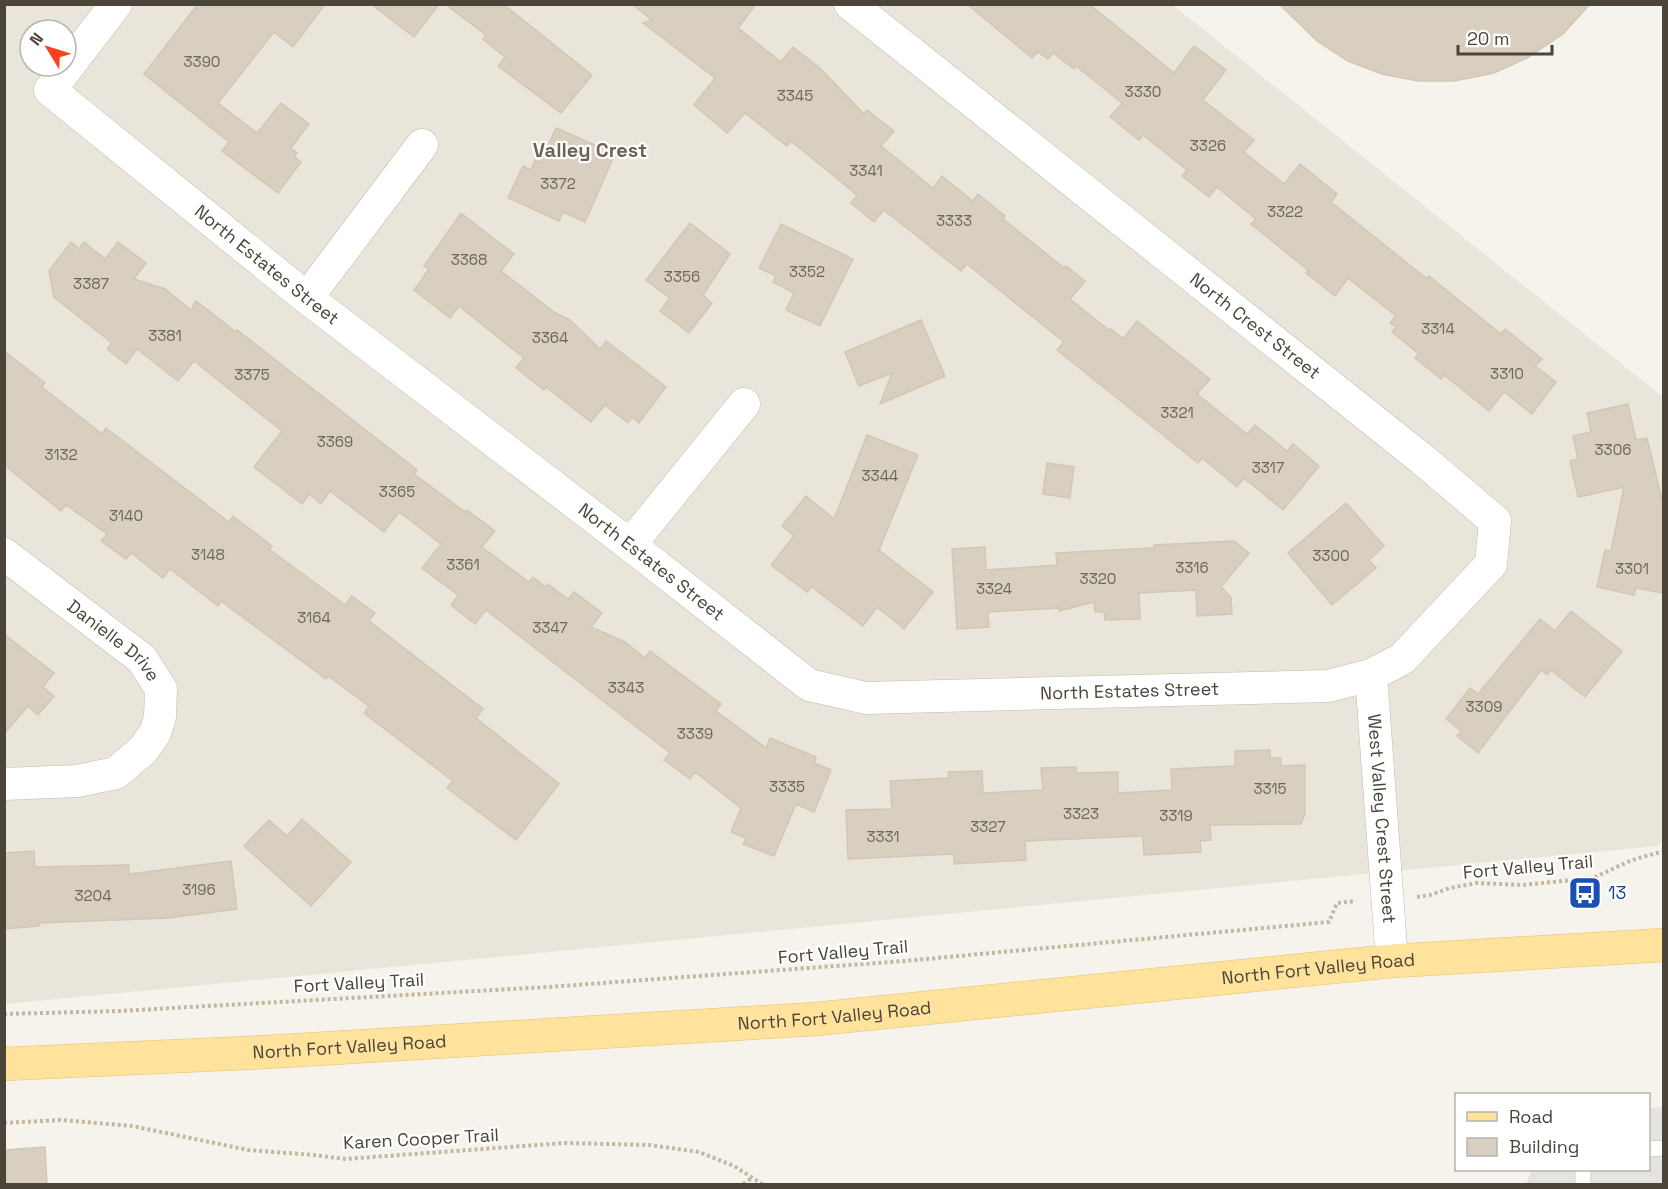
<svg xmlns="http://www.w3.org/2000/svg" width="1668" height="1189" font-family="'Space Grotesk',sans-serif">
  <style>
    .residential { fill: #eae5da; fill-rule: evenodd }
    .parking { fill: #e5e3e0 }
    .building { fill: #d8cfc1; stroke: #d3c7b4; stroke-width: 1.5 }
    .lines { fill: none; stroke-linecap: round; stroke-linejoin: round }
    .lane-casing { stroke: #c2bbae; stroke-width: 16 }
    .street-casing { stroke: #c2bbae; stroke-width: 33 }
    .primary-casing { stroke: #e6c16a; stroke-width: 34 }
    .path { stroke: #c4b79f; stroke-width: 4; stroke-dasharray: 3 3; stroke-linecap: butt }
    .lane { stroke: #fff; stroke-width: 15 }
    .street { stroke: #fff; stroke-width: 32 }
    .primary { stroke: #ffe39c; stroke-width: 33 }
    .labels { text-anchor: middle; stroke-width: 4.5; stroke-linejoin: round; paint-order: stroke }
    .number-label { font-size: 15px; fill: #6e675b }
    .street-label { font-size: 18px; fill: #4b4439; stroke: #fff }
    .transit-label { font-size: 18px; fill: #164399; stroke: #fff; text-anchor: start }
    .neighbourhood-label { font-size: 20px; font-weight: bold; fill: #6e6250; stroke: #fff }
  </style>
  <rect width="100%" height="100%" fill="#f6f3ec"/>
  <path class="residential" d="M5 5H1173L1663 397 1664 839 1658 846 5 1004ZM30 30H66V66H30Z"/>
  <polygon class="parking" points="1663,1107 1663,1184 1526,1184 1532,1170 1648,1170 1649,1108"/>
  <g class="building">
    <polygon points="198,4 325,4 293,47 274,32 218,103 257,133 281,103 309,124 291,148 297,153 294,156 301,162 278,193 222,151 229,142 144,74"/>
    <polygon points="371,4 439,4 414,37"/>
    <polygon points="445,4 503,4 592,75 561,113 498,66 505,57 483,39 486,35"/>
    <polygon points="632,4 756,4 738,28 781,62 793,47 821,69 864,114 867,110 894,131 881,146 933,188 942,176 973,201 978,194 1005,216 1003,219 1064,268 1066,266 1085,281 1070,299 1110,331 1111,329 1123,339 1137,321 1210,379 1197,394 1247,434 1255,425 1287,451 1293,444 1319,466 1283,510 1244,478 1237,487 1202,458 1198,463 1057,350 1064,342 967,264 961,271 884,210 874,222 851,203 857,195 791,141 787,146 745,113 727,133 694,105 715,78 643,23 652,20"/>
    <polygon points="967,4 1089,4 1174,73 1194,46 1226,70 1203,100 1254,140 1244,152 1284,184 1300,164 1337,194 1331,202 1427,279 1429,276 1501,334 1505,329 1542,359 1535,366 1556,382 1532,414 1504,392 1489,411 1444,375 1441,379 1415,358 1419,354 1392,332 1396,327 1390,323 1396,316 1348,278 1335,296 1306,273 1308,270 1251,224 1256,219 1217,187 1209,197 1182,176 1187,170 1143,135 1139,140 1110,117 1122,103 1076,66 1074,69 1053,53 1048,59 1038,52 1032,58"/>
    <polygon points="1279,4 1590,4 1563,34 1527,58 1494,73 1454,81 1418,81 1382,74 1348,61 1317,41"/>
    <polygon points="556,128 615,154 585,222 563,212 559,221 508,198 523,166 531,170 535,160 540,163"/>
    <polygon points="461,213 514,254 501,271 554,312 570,320 600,349 606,341 666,387 639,423 632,417 628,423 605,405 591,422 546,387 544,390 516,368 524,358 459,306 450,318 414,290 429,269 424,266"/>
    <polygon points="690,223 730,254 703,295 712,303 689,333 660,311 670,298 646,280"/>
    <polygon points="781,224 853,259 820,326 786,310 794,293 773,282 776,276 759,268"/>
    <polygon points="71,242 79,249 84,242 105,259 118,242 146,263 134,279 165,289 191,310 196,301 236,332 237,330 417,470 414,474 465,512 467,510 495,531 482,547 529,582 533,577 546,587 548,584 568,599 574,592 602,613 591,627 625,642 645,658 650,651 721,704 716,711 766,748 770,738 816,757 814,763 831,770 814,812 796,804 774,856 743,844 746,838 731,832 741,808 695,772 690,779 664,760 670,753 486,610 475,624 451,605 458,595 422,568 441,544 399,512 384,532 330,491 321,504 309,494 302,504 254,467 282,431 194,361 178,381 137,349 126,364 107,349 112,343 54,297 49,271"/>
    <polygon points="921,320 945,376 880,404 892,373 859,386 845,352"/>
    <polygon points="4,351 45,383 42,387 102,434 106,428 229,522 233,516 272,546 269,549 345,605 352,596 375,613 369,621 483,709 476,718 559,784 516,840 447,788 453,781 364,713 369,706 328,676 326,679 221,601 218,606 170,569 163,578 131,553 126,559 101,541 107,534 66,505 61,511 4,465"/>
    <polygon points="1628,404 1636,440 1647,438 1664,507 1664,593 1636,588 1634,595 1597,587 1605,550 1611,551 1624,487 1578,497 1570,461 1578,459 1573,436 1591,432 1587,413"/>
    <polygon points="867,435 918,455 879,550 933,592 904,629 877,607 863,626 812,587 807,592 771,565 794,536 782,526 806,496 834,519"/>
    <polygon points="1047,463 1074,467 1070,498 1043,494"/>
    <polygon points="1346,503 1384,546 1369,560 1376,568 1332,605 1288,553"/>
    <polygon points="1234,541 1249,553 1221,587 1231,597 1232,614 1197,616 1196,590 1139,593 1140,619 1105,620 1104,612 1095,612 1094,602 1059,611 1059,608 988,612 989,627 957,629 952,549 985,547 986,570 1057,565 1056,553 1154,548 1154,545"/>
    <polygon points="1571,611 1622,651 1585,697 1551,670 1547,675 1541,670 1478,753 1457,736 1461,731 1446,719 1470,688 1478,694 1540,619 1555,631"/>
    <polygon points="4,634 54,673 43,687 54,696 38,715 28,706 4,734"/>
    <polygon points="1270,750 1270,758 1281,758 1281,766 1305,765 1305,814 1301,824 1210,825 1211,840 1200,841 1201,852 1144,855 1143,836 1025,841 1026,860 954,864 954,854 848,859 846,810 892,809 890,781 949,778 948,772 982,771 983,793 1043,790 1041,768 1076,767 1076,773 1118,772 1118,793 1172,790 1171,769 1235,766 1235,751"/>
    <polygon points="302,819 351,862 311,906 244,846 269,820 287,836"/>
    <polygon points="34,851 35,867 129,865 129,874 231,861 237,909 168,918 39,923 39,926 4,929 4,853"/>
    <polygon points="45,1147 47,1185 4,1185 4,1150"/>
  </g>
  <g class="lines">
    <g class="lane-casing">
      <g id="lane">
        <polyline points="1648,1149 1664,1148"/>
        <polyline points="1583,1170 1583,1184"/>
      </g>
    </g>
    <g class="street-casing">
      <g id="street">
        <path id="s1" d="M116 4 50 90 307 298 630 545 809 685 866 698 1328 686 1371 675 1402 659 1491 564 1495 521 1422 459 850 4"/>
        <polyline points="307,298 422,145"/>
        <polyline points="630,545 744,404"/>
        <path id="s2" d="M4 554 142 659 161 689 160 717 155 733 143 750 116 773 77 781 4 784"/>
        <path id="s3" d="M1371 675 1392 961"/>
      </g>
    </g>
    <g class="primary-casing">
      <g id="primary">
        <path id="s4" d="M4 1064 266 1052 816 1019 1392 961 1664 945"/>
      </g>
    </g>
    <g class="path">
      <polyline points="1417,897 1430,895 1450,888 1477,883 1522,885 1593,878 1632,860 1664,851"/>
      <polyline points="4,1014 119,1011 548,987 904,961 1329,922 1337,903 1356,901"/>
      <polyline points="4,1123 60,1120 132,1126 248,1150 314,1155 345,1159 565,1143 649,1145 699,1152 734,1166 762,1184"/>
      <polyline points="743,1184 752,1178"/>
    </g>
    <use href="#lane" class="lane"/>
    <use href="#street" class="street"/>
    <use href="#primary" class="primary"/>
  </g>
  <defs>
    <g id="bus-square" transform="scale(1.725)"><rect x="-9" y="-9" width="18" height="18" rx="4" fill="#1a4fb4" stroke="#fff"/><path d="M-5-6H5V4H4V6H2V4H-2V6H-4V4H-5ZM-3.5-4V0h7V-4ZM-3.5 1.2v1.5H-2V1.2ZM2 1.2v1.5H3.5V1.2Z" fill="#fff"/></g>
  </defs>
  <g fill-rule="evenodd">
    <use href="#bus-square" x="1585" y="893"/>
  </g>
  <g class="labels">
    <g class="number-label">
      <text x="202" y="67">3390</text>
      <text x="1143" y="97">3330</text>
      <text x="795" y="101">3345</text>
      <text x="1208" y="151">3326</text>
      <text x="866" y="176">3341</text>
      <text x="558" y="189">3372</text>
      <text x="1285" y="217">3322</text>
      <text x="954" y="226">3333</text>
      <text x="469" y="265">3368</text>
      <text x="807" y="277">3352</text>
      <text x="682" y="282">3356</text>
      <text x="91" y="289">3387</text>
      <text x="1438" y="334">3314</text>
      <text x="165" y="341">3381</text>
      <text x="550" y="343">3364</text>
      <text x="1507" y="379">3310</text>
      <text x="252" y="380">3375</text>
      <text x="1177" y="418">3321</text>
      <text x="335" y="447">3369</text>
      <text x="1613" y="455">3306</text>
      <text x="61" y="460">3132</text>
      <text x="1268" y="473">3317</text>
      <text x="880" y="481">3344</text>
      <text x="397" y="497">3365</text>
      <text x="126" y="521">3140</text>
      <text x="208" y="560">3148</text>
      <text x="1331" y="561">3300</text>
      <text x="463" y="570">3361</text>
      <text x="1192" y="573">3316</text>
      <text x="1632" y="574">3301</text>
      <text x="1098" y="584">3320</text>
      <text x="994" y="594">3324</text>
      <text x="314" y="623">3164</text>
      <text x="550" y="633">3347</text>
      <text x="626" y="693">3343</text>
      <text x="1484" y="712">3309</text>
      <text x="695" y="739">3339</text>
      <text x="787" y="792">3335</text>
      <text x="1270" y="794">3315</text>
      <text x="1081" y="819">3323</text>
      <text x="1176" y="821">3319</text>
      <text x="988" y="832">3327</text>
      <text x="883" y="842">3331</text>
      <text x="199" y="895">3196</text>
      <text x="93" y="901">3204</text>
    </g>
    <g class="street-label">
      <text dy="6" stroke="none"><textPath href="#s1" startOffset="387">North Estates Street</textPath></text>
      <text transform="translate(1255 326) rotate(38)" y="6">North Crest Street</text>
      <text dy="6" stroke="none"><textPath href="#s1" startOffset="873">North Estates Street</textPath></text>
      <text dy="6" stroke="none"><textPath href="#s2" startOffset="140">Danielle Drive</textPath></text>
      <text dy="6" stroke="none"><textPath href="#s1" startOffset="1395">North Estates Street</textPath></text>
      <text dy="6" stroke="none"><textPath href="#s3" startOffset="144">West Valley Crest Street</textPath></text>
      <text transform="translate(1528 867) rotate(-5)" y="6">Fort Valley Trail</text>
      <text transform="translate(843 952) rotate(-5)" y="6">Fort Valley Trail</text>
      <text dy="6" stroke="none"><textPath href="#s4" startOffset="1318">North Fort Valley Road</textPath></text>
      <text transform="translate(359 983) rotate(-3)" y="6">Fort Valley Trail</text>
      <text dy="6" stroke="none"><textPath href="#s4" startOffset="832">North Fort Valley Road</textPath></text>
      <text dy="6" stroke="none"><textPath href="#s4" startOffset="346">North Fort Valley Road</textPath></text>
      <text transform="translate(421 1139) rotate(-3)" y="6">Karen Cooper Trail</text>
    </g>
    <g class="transit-label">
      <text x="1608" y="899">13</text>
    </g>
    <g class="neighbourhood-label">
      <text x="590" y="157">Valley Crest</text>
    </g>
  </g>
  <rect width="1668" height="1189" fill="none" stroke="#4b4439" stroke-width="12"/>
  <rect x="1455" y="1093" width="195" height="78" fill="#ffffff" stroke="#b7b4b0" stroke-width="1.5"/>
  <rect x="1467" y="1112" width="30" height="9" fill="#ffe39c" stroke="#b7b4b0" stroke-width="1.5"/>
  <text x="1509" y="1123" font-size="18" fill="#4b4439">Road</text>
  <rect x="1467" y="1138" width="30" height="18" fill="#d8cfc1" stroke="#b7b4b0" stroke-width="1.5"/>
  <text x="1509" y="1153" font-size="18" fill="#4b4439">Building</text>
  <g transform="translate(48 48) rotate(308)"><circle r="28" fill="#ffffff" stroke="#b7b4b0" stroke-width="1.5"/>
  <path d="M0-4.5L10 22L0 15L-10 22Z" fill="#fc3f1d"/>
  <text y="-9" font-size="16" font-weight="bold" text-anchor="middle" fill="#4b4439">N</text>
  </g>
  <path d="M1458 45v9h94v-9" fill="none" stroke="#4b4439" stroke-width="3"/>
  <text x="1467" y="45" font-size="18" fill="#4b4439" stroke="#ffffff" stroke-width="4.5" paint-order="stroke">20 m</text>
</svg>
